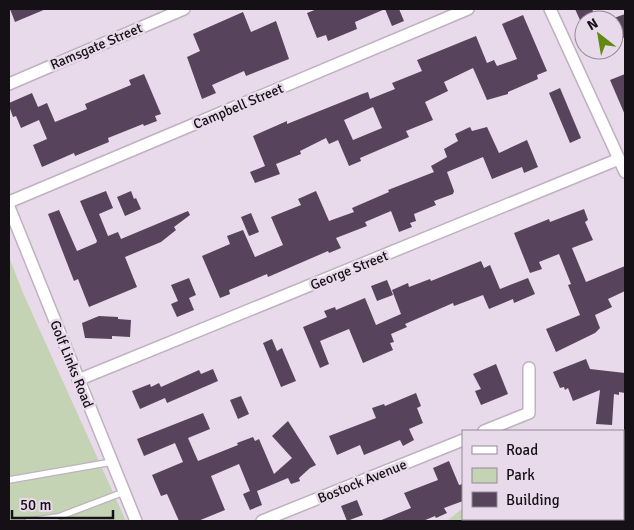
<svg xmlns="http://www.w3.org/2000/svg" width="634" height="530" font-family="Signika,sans-serif">
  <style>
    .green { fill: #c5d3b5 }
    .building { fill: #57435b; fill-rule: evenodd }
    .lines { fill: none; stroke-linecap: round; stroke-linejoin: round }
    .service-casing { stroke: #bfb1c1; stroke-width: 8 }
    .minor-casing { stroke: #bfb1c1; stroke-width: 14 }
    .service { stroke: #fff; stroke-width: 5.5 }
    .minor { stroke: #fff; stroke-width: 11 }
    .labels { text-anchor: middle; stroke-width: 5; stroke-linejoin: round; paint-order: stroke }
    .street-label { font-size: 14px; fill: #151016; stroke: #e9daeb }
  </style>
  <rect width="100%" height="100%" fill="#e9daeb"/>
  <g class="green">
    <polygon points="9,257 23,293 126,521 9,521"/>
    <polygon points="623,490 625,490 625,521 447,521 463,508 463,519 623,519"/>
  </g>
  <g class="building">
    <polygon points="10,9 46,9 15,22"/>
    <polygon points="317,9 399,9 404,21 392,26 385,9 355,22 357,29 328,41 326,35 317,38 307,13"/>
    <polygon points="575,9 592,9 597,20 580,20"/>
    <polygon points="243,12 251,32 276,21 289,59 246,76 244,71 212,85 216,93 202,99 187,57 200,51 193,34"/>
    <polygon points="625,14 625,37 614,42 614,18"/>
    <path d="M523 15 547 71 537 75 538 79 508 92V94L487 100 473 68 444 82 448 91 425 102 433 120 406 131 409 137 360 158 361 161 349 166 338 140 329 144 326 138 300 151 301 154 276 164 280 174 255 183 250 172 265 166 253 136 287 121V124L362 94 368 92 370 99 395 89 392 83 422 71 417 60 476 36 487 63 494 60 497 66 517 59 502 24ZM373 107 382 128 353 140 344 120Z"/>
    <polygon points="144,74 161,114 155,116 157,121 144,126 143,124 108,138 109,142 75,156 74,153 42,167 33,145 47,139 39,120 21,128 16,116 13,117 9,106 9,103 32,93 38,107 47,103 55,122 87,109 85,104 131,85 129,80"/>
    <polygon points="625,74 625,115 610,80"/>
    <polygon points="560,88 581,138 570,143 549,93"/>
    <polygon points="470,127 472,131 487,127 499,153 527,140 538,167 524,173 522,167 492,179 483,157 447,172 454,191 453,194 434,201 436,205 414,214 416,221 410,223 412,227 399,232 391,211 365,222 367,226 336,238 341,248 329,253 328,251 268,277 267,274 229,290 230,294 220,298 202,256 230,244 227,236 243,230 255,257 283,245 271,217 301,205 298,199 316,191 329,221 354,212 352,208 389,192 388,190 434,172 431,166 447,157 444,149 458,141 455,134"/>
    <polygon points="106,191 113,208 99,214 108,236 118,232 121,239 188,211 190,215 174,227 176,230 161,242 125,257 137,287 89,307 78,279 74,281 48,214 59,210 77,251 96,243 97,241 80,201"/>
    <polygon points="131,191 134,199 136,198 141,209 125,216 117,197"/>
    <polygon points="584,209 588,220 585,222 593,240 572,248 586,282 625,266 625,291 608,299 612,307 595,315 600,328 595,333 556,352 546,329 580,315 568,285 571,284 559,254 539,262 542,269 530,273 514,233 549,219 550,222"/>
    <polygon points="251,213 259,232 249,236 241,217"/>
    <polygon points="481,261 484,268 490,265 500,289 528,278 535,294 514,303 513,299 489,309 483,295 454,306 453,303 405,324 407,327 391,334 394,342 390,343 393,350 363,363 349,329 320,341 329,364 320,368 303,327 327,317 324,311 335,307 336,310 365,298 376,325 401,314 392,290 408,283 409,287 430,279 431,281"/>
    <polygon points="189,278 196,295 189,298 194,310 177,317 171,304 178,301 171,285"/>
    <polygon points="387,280 393,295 377,301 371,286"/>
    <polygon points="99,316 118,317 118,319 131,320 130,337 112,336 112,339 85,338 82,323"/>
    <polygon points="272,339 277,351 282,348 284,353 296,381 281,387 263,343"/>
    <polygon points="586,359 590,369 625,373 625,393 619,392 619,395 614,394 612,425 596,424 600,390 573,401 568,388 565,390 564,387 560,388 553,372"/>
    <polygon points="496,364 508,394 481,405 475,391 481,389 473,374"/>
    <polygon points="213,369 218,381 167,403 165,398 140,409 132,391 150,384 151,387 159,383 161,387 199,370 201,374"/>
    <polygon points="416,393 421,406 417,408 423,423 409,429 414,440 403,446 400,440 364,455 360,445 337,455 329,436 376,418 372,408 384,404 385,406"/>
    <polygon points="241,396 249,414 238,419 230,400"/>
    <polygon points="203,413 210,429 188,438 198,461 238,445 237,443 253,437 255,441 259,439 274,474 292,458 272,436 288,421 316,465 310,468 299,478 300,481 291,484 288,478 257,491 262,505 250,510 243,494 250,491 239,464 211,476 225,510 198,521 179,521 167,494 161,496 152,475 183,462 175,443 144,456 137,439"/>
    <polygon points="449,461 459,485 463,484 463,501 444,508 447,513 436,518 435,516 423,521 379,521 411,508 404,493 438,480 433,468"/>
    <polygon points="357,500 363,515 347,521 341,506"/>
  </g>
  <g class="lines">
    <g class="service-casing">
      <g id="service">
        <polyline points="9,480 112,462"/>
        <polyline points="28,521 58,517 124,492"/>
      </g>
    </g>
    <g class="minor-casing">
      <g id="minor">
        <polyline points="550,9 625,172"/>
        <polyline points="9,84 184,9"/>
        <polyline points="9,202 468,9"/>
        <polyline points="9,207 136,521"/>
        <polyline points="78,380 619,159"/>
        <polyline points="484,431 529,413 529,368"/>
        <polyline points="262,521 463,440"/>
      </g>
    </g>
    <use href="#service" class="service"/>
    <use href="#minor" class="minor"/>
  </g>
  <g class="labels">
    <g class="street-label">
      <text transform="translate(96 46) rotate(-23)" y="5">Ramsgate Street</text>
      <text transform="translate(238 106) rotate(-23)" y="5">Campbell Street</text>
      <text transform="translate(349 270) rotate(-22)" y="5">George Street</text>
      <text transform="translate(72 364) rotate(68)" y="5">Golf Links Road</text>
      <text transform="translate(362 481) rotate(-22)" y="5">Bostock Avenue</text>
    </g>
  </g>
  <rect width="634" height="530" fill="none" stroke="#151016" stroke-width="20"/>
  <rect x="462" y="430" width="162" height="90" fill="#e9daeb" stroke="#948996"/>
  <rect x="472" y="446" width="25" height="8" fill="#ffffff" stroke="#948996"/>
  <text x="506" y="455" font-size="15" fill="#151016">Road</text>
  <rect x="472" y="468" width="25" height="15" fill="#c5d3b5" stroke="#948996"/>
  <text x="506" y="480" font-size="15" fill="#151016">Park</text>
  <rect x="472" y="492" width="25" height="15" fill="#57435b" stroke="#948996"/>
  <text x="506" y="505" font-size="15" fill="#151016">Building</text>
  <g transform="translate(599 35) rotate(329)"><circle r="24" fill="#e9daeb" stroke="#948996"/>
  <path d="M0-4L9 19L0 12L-9 19Z" fill="#618913"/>
  <text y="-8" font-size="14" font-weight="bold" text-anchor="middle" fill="#151016">N</text>
  </g>
  <path d="M12 510v8h101v-8" fill="none" stroke="#151016" stroke-width="2.5"/>
  <text x="20" y="510" font-size="15" fill="#151016" stroke="#e9daeb" stroke-width="4" paint-order="stroke">50 m</text>
</svg>
